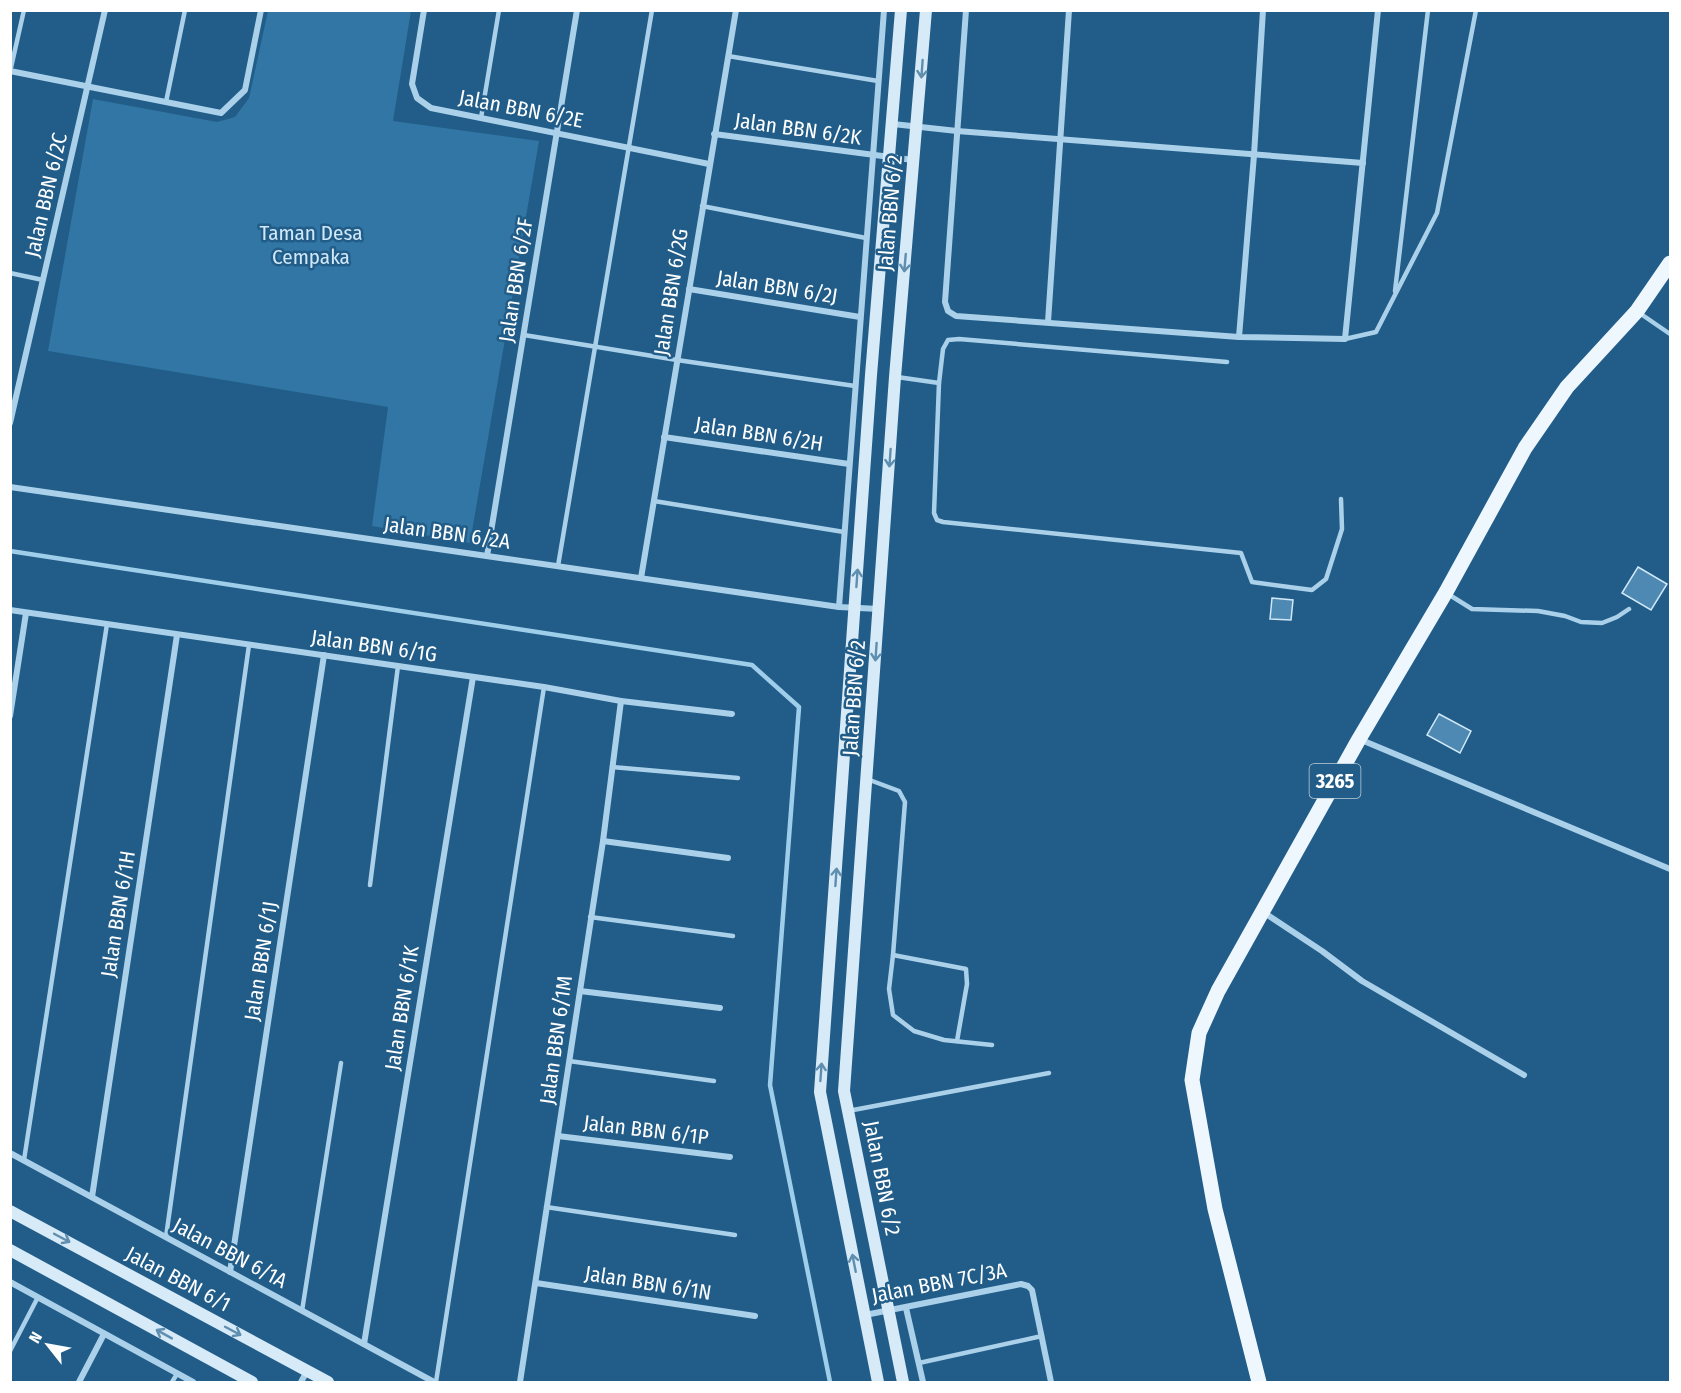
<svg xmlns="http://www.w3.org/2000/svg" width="1681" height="1393" font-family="'Fira Sans Condensed',sans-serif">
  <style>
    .green { fill: #3176a4 }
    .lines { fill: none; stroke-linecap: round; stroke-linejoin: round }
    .stream { stroke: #9fceeb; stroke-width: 4.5 }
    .building { fill: #4d89b2; stroke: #d0e8f8; stroke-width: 1.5 }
    .lane { stroke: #abd1ea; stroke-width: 4.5 }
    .street { stroke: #abd1ea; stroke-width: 6 }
    .secondary { stroke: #d6eaf8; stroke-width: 12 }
    .primary { stroke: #eff7fe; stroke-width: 15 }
    .oneway { stroke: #608eaf }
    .labels { text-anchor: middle; stroke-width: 5; stroke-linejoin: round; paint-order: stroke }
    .shield { fill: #215d88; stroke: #bccedb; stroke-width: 1.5 }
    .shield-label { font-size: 20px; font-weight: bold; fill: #fff }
    .street-label { font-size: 21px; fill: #fff; stroke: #215d88 }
    .park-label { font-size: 21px; fill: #d0e8f8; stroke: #215d88 }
  </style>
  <rect width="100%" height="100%" fill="#215d88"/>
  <polygon class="green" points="268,11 411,11 393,121 539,141 470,543 372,526 388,407 48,351 93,99 217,122 235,117 249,98"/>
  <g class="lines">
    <polyline class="stream" points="10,551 752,665 799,707 770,1085 830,1382"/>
  </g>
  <g class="building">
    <polygon points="1638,567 1667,584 1651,610 1622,593"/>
    <polygon points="1272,598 1293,600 1291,620 1270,619"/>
    <polygon points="1439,714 1471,731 1460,753 1427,735"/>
  </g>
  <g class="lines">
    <g class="lane">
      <polyline points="728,56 878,81"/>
      <polyline points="10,72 24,10"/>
      <polyline points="166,102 185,10"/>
      <polyline points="481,118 499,10"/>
      <polyline points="702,206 866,238"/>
      <polyline points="10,273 43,280"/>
      <polyline points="1395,291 1428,10"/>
      <polyline points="1638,312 1670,334"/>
      <polyline points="524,335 677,360 855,386"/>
      <polyline points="1345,339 1376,332 1437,213 1476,10"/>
      <polyline points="897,377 939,383 934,513 937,520 943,522 1241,553 1252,582 1312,590 1326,579 1342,529 1341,499"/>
      <polyline points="939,383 943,349 948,340 959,339 1227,362"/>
      <polyline points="654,501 844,532"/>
      <polyline points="558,566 652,10"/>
      <polyline points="1448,594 1472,609 1538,611 1565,616 1581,622 1602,623 1617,617 1629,609"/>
      <polyline points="612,767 738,778"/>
      <polyline points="867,779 899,791 905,802 893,955 889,989 893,1015 914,1031 944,1040 992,1045"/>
      <polyline points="370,885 398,666"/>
      <polyline points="590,917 733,936"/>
      <polyline points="893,955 966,969 967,984 957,1041"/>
      <polyline points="569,1061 714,1081"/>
      <polyline points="848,1111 1049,1073"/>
      <polyline points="24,1160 107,624"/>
      <polyline points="546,1207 735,1235"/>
      <polyline points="166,1237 249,645"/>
      <polyline points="302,1311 341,1063"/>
      <polyline points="10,1351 38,1297"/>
      <polyline points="919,1363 1042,1336"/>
      <polyline points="172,1382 177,1374"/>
      <polyline points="436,1382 544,687"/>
    </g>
    <g class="street">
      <polyline points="424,10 412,84 417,98 431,108 709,164"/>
      <polyline points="966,10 945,302 948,311 956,316 1239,337 1345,339 1378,10"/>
      <polyline points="10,71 221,113 245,90 261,10"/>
      <polyline points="893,124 957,131 1363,163"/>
      <polyline points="714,134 913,160"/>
      <polyline points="689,289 860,317"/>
      <polyline points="1048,322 1069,10"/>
      <polyline points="1239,337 1254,155 1263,10"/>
      <polyline points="10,423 105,10"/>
      <polyline points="664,437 849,464"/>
      <polyline points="10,487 839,607 879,609"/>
      <polyline points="487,556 577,10"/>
      <polyline points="641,578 736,10"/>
      <polyline points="839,607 884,10"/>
      <polyline points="10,610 544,687 621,701 732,714"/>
      <polyline points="10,716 26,613"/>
      <polyline points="1359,739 1670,869"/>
      <polyline points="603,841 728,858"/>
      <polyline points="1263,912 1322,951 1362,981 1524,1075"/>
      <polyline points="580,991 720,1008"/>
      <polyline points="558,1136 730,1157"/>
      <polyline points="10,1153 434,1382"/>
      <polyline points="92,1197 177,635"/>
      <polyline points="230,1272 324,655"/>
      <polyline points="10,1282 193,1382"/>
      <polyline points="536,1283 755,1316"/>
      <polyline points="906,1308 923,1382"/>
      <polyline points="865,1315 1021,1284 1028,1286 1032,1290 1051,1382"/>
      <polyline points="364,1344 473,677"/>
      <polyline points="79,1382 104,1334"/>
      <polyline points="301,1382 307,1371"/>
      <polyline points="520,1382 603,841 621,701"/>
    </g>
    <g class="secondary">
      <polyline points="10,1211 328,1382"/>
      <polyline points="10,1250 252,1382"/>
      <polyline points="878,1382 820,1092 871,375 901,10"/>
      <polyline points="903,1382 844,1091 895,377 926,10"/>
    </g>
    <polyline class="primary" points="1259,1382 1215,1209 1192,1080 1199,1033 1218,991 1359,739 1446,592 1525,448 1567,387 1637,311 1670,263"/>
  </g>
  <defs><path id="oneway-shaft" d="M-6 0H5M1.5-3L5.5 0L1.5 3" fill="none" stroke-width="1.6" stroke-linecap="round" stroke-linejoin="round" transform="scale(1.5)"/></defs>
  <g class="oneway">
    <use href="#oneway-shaft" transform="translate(922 69) rotate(94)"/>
    <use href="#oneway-shaft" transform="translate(905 263) rotate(95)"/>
    <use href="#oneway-shaft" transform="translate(890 458) rotate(94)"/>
    <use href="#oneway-shaft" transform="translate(857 578) rotate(-86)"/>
    <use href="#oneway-shaft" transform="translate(876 652) rotate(94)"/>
    <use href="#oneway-shaft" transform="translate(836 877) rotate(-86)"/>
    <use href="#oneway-shaft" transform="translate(821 1072) rotate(-86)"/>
    <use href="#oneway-shaft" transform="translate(62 1238) rotate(28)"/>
    <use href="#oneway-shaft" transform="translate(854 1263) rotate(-101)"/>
    <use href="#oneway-shaft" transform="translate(233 1331) rotate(28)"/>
    <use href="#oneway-shaft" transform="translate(164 1334) rotate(-151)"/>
  </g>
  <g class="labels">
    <rect class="shield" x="1309.5" y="764" width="51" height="34" rx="4.5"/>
    <g class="shield-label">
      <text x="1335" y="788">3265</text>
    </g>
    <g class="street-label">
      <text transform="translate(521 109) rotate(11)" y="7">Jalan BBN 6/2E</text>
      <text transform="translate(798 129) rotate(8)" y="7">Jalan BBN 6/2K</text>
      <text transform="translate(46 195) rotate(-77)" y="7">Jalan BBN 6/2C</text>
      <text transform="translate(890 213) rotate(-85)" y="7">Jalan BBN 6/2</text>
      <text transform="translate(516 280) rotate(-81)" y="7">Jalan BBN 6/2F</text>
      <text transform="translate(777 287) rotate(9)" y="7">Jalan BBN 6/2J</text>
      <text transform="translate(671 292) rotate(-81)" y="7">Jalan BBN 6/2G</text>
      <text transform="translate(759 434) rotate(9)" y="7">Jalan BBN 6/2H</text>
      <text transform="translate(447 533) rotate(8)" y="7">Jalan BBN 6/2A</text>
      <text transform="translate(374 646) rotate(8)" y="7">Jalan BBN 6/1G</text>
      <text transform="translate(854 698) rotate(-86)" y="7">Jalan BBN 6/2</text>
      <text transform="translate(118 914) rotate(-81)" y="7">Jalan BBN 6/1H</text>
      <text transform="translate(261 961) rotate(-81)" y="7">Jalan BBN 6/1J</text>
      <text transform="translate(402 1008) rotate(-81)" y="7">Jalan BBN 6/1K</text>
      <text transform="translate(556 1040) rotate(-82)" y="7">Jalan BBN 6/1M</text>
      <text transform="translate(646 1130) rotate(7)" y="7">Jalan BBN 6/1P</text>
      <text transform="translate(882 1178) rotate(79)" y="7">Jalan BBN 6/2</text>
      <text transform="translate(230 1253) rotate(28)" y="7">Jalan BBN 6/1A</text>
      <text transform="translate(178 1279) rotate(28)" y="7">Jalan BBN 6/1</text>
      <text transform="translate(648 1283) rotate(9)" y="7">Jalan BBN 6/1N</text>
      <text transform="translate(939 1283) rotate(-11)" y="7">Jalan BBN 7C/3A</text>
    </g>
    <g class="park-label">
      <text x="311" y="240">Taman Desa<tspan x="311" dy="24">Cempaka</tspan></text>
    </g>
  </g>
  <rect width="1681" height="1393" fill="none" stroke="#ffffff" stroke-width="24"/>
  <g transform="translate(48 1345) rotate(301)" stroke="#215d88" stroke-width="4.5" paint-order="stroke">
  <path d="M0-4.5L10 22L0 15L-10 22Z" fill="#ffffff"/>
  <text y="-9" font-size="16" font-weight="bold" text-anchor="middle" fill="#ffffff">N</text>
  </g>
</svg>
